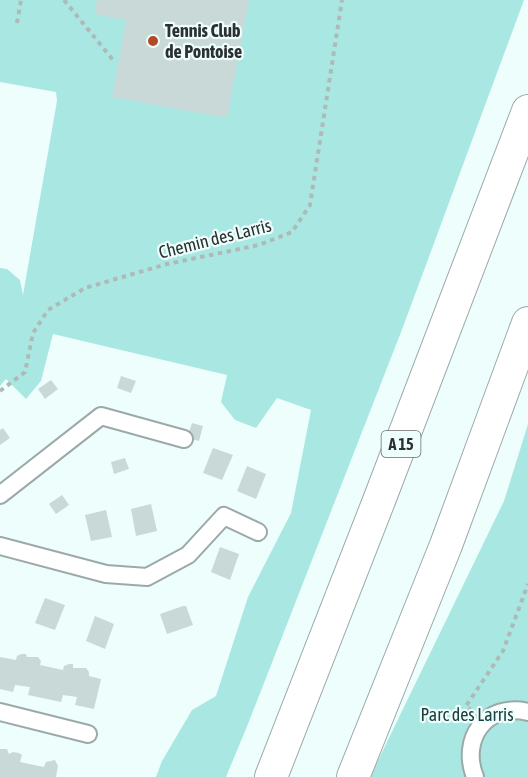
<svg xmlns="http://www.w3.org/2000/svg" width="528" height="777" font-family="'Asap Condensed',sans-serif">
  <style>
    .green { fill: #a9e8e2 }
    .building { fill: #c9d9d7 }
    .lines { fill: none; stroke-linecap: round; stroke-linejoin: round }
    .minor-casing { stroke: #9baaa9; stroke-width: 20 }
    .motorway-casing { stroke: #9baaa9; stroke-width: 34 }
    .path { stroke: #adbab8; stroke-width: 4; stroke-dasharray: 4.5 4.5; stroke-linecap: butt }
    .minor { stroke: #fff; stroke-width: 16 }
    .motorway { stroke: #fff; stroke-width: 32 }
    .poi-dot { fill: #b24a26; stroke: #eefefc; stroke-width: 2 }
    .labels { text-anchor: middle; stroke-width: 4.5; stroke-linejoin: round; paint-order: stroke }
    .shield { fill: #eefefc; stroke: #666e6d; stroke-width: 1.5 }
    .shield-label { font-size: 16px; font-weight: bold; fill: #2b3130 }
    .poi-label { font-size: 18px; font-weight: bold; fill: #2b3130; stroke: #eefefc; text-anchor: start }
    .street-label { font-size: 18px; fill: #2b3130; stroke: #eefefc }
    .park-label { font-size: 18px; fill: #1c403e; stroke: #eefefc }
  </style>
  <rect width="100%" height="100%" fill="#eefefc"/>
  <g class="green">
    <polygon points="0,0 524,0 403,327 248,724 226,777 156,777 162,761 192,710 216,696 248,597 291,513 311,410 277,398 256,428 235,420 221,402 227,375 53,334 41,381 26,399 6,379 0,386 0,268 7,269 20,280 23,295 57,101 56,92 0,82"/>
    <polygon points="528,424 528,777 370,777 504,501"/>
  </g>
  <g class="building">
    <polygon points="97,0 249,0 227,118 112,97 126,20 94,14"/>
    <polygon points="121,376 136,381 131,393 117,388"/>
    <polygon points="51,380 58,389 45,399 38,389"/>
    <polygon points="192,423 203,426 199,441 187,438"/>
    <polygon points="3,428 10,438 0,445 0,430"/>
    <polygon points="213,448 233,455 222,480 203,473"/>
    <polygon points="125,458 129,469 114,474 111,462"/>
    <polygon points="247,466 266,474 256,499 237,491"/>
    <polygon points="62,495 69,505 56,514 49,504"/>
    <polygon points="151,504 157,531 136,536 131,509"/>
    <polygon points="106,510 112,537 91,541 85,515"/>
    <polygon points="220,547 239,554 230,580 211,572"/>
    <polygon points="45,598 65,605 55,630 35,623"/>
    <polygon points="183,606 186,606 193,625 167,634 160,614"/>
    <polygon points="95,616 114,624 105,649 86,641"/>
    <polygon points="21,654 26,654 27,657 38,657 41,661 40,665 63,670 64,666 69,664 73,664 73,668 86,668 89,672 89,676 101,679 94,709 75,705 77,697 63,695 61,702 28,695 30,687 15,685 13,692 0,689 0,657 16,660 17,656"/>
    <polygon points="0,749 7,749 9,754 13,752 19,753 22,755 20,762 44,767 46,762 55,760 58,766 56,777 0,777"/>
  </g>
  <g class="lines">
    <g class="minor-casing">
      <g id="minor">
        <polyline points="0,495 101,416 184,439"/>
        <polyline points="0,546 106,574 147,577 188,555 224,516 258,532"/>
        <polyline points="0,712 88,734"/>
        <path d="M475 777C460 739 486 702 528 712"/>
      </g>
    </g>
    <g class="motorway-casing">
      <g id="motorway">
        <polyline points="271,777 380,498 528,111"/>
        <polyline points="353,777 446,545 528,323"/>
      </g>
    </g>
    <g class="path">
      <polyline points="64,0 113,60"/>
      <polyline points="17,23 21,0"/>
      <polyline points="0,391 25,372 33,333 48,310 85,288 167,264 259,245 292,232 310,205 342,0"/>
      <polyline points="472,711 466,706 503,651 528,584"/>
    </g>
    <use href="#minor" class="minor"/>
    <use href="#motorway" class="motorway"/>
  </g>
  <circle class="poi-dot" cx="153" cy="41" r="6"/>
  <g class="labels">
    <rect class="shield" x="381.5" y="431" width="39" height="26" rx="4.5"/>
    <g class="shield-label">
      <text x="401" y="450">A 15</text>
    </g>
    <g class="poi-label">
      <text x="165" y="37">Tennis Club<tspan x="165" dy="21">de Pontoise</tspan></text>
    </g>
    <g class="street-label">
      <text transform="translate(215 239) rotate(-14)" y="6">Chemin des Larris</text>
    </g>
    <g class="park-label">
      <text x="467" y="721">Parc des Larris</text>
    </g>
  </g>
</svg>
